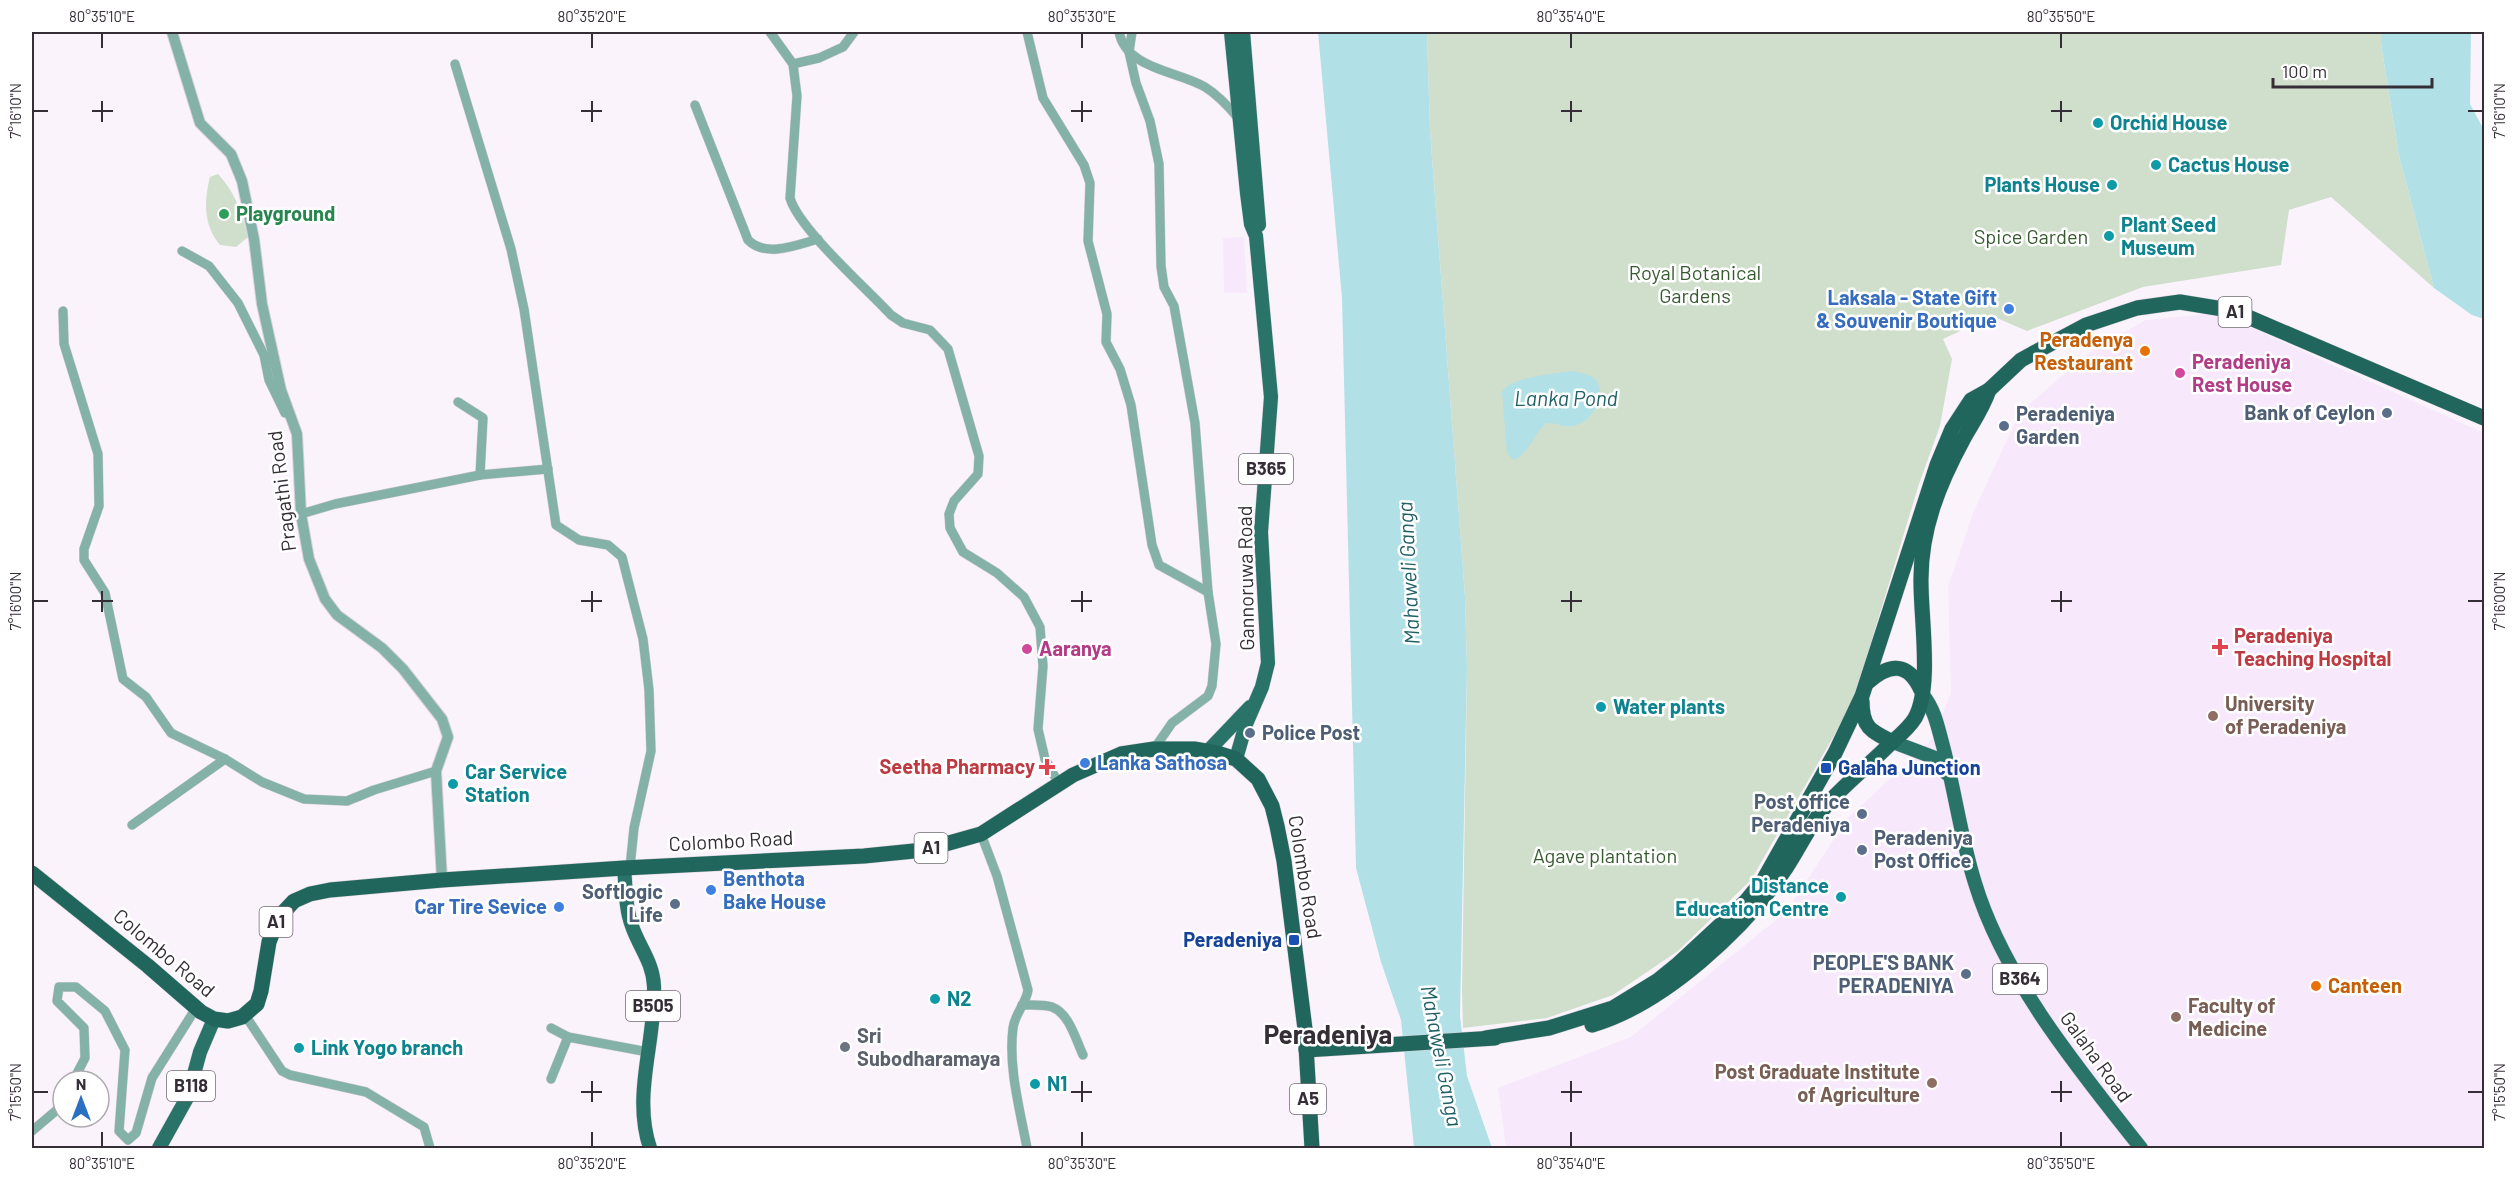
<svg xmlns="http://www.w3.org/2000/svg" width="2516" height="1180" font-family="Barlow,sans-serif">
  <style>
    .built { fill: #f7e9fb }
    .green { fill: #cfdfcb }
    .water { fill: #b1e1e6 }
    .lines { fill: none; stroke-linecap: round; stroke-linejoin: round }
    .minor-casing { stroke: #d7d0d9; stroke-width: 10 }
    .tertiary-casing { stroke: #d7d0d9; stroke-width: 12 }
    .primary-casing { stroke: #d7d0d9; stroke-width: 15 }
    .trunk-casing { stroke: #d7d0d9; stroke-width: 16 }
    .minor { stroke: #84b1a8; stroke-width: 9 }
    .tertiary { stroke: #84b1a8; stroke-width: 10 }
    .primary { stroke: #297368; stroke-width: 14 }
    .trunk { stroke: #21665c; stroke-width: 15 }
    .ticks { fill: none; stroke: #352e37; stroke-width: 2 }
    .culture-dot { fill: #0f9aa8; stroke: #fff; stroke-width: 2 }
    .leisure-dot { fill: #2e9e5b; stroke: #fff; stroke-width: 2 }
    .shop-dot { fill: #3f7fe0; stroke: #fff; stroke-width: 2 }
    .food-dot { fill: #e8710a; stroke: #fff; stroke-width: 2 }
    .hotel-dot { fill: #d1479c; stroke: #fff; stroke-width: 2 }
    .service-dot { fill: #5c6f8a; stroke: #fff; stroke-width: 2 }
    .health-dot { fill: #e0444e; stroke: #fff; stroke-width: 2 }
    .education-dot { fill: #8d6e63; stroke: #fff; stroke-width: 2 }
    .transit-dot { fill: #1a4fb4; stroke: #fff; stroke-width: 2 }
    .worship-dot { fill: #6b7280; stroke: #fff; stroke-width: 2 }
    .labels { text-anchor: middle; stroke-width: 5; stroke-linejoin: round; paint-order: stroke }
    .shield { fill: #fff; stroke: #726d73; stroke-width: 1.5 }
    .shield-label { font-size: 18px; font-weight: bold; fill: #352e37 }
    .culture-label { font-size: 20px; font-weight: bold; fill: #0d838f; stroke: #fff; text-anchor: start }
    .leisure-label { font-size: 20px; font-weight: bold; fill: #27864d; stroke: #fff; text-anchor: start }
    .park-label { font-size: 20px; fill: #375b30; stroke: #fff }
    .shop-label { font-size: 20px; font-weight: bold; fill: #366cbe; stroke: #fff; text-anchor: end }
    .food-label { font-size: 20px; font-weight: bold; fill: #c56008; stroke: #fff; text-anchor: end }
    .hotel-label { font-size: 20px; font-weight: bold; fill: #b23c85; stroke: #fff; text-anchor: start }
    .service-label { font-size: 20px; font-weight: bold; fill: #4e5e75; stroke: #fff; text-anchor: end }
    .street-label { font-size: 20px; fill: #352e37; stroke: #fff }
    .health-label { font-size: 20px; font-weight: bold; fill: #be3a42; stroke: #fff; text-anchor: start }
    .education-label { font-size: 20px; font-weight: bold; fill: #785e54; stroke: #fff; text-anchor: start }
    .transit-label { font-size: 20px; font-weight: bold; fill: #164399; stroke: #fff; text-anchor: start }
    .worship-label { font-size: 20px; font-weight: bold; fill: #5b616d; stroke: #fff; text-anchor: start }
    .water-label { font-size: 21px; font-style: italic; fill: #216067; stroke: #fff }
    .district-label { font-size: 26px; font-weight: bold; fill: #352e37; stroke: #fff }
    .neatline { fill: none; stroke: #352e37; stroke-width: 2 }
    .ticks-label { font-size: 15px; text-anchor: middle; fill: #352e37 }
  </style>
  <rect width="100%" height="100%" fill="#faf3fc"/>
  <g class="built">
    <polygon points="1244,237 1247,293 1224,293 1223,238"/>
    <polygon points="2218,313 2484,433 2484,1148 1506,1148 1498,1088 1631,1037 1786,912 1848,818 1932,739 1951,693 1948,587 1973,513 2020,412 2090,352 2146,320"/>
  </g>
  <g class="green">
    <polygon points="1427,32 2381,32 2381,44 2399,156 2434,288 2331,197 2289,210 2281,265 2143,287 2027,331 1992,316 1943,339 1952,359 1940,426 1919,484 1857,689 1847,713 1751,880 1678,951 1613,995 1547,1018 1463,1028 1462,991 1467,669 1465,596 1430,130"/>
    <path d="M218 174C235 192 242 213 248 237L236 247 220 245C203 225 204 201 210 177Z"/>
  </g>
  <g class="water">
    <polygon points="1318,32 1427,32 1430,130 1465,596 1467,669 1460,1016 1467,1076 1492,1148 1414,1148 1401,1020 1381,962 1356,868 1342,298"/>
    <polygon points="2381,32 2471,32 2470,104 2484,130 2484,319 2472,315 2434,288 2399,156 2381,44"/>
    <path d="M1574 371C1581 373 1590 374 1596 380 1606 392 1595 415 1583 422 1565 432 1561 422 1546 423 1534 434 1529 453 1514 460L1510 457 1507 452 1502 392C1509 377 1557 373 1574 371Z"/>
  </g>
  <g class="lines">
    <g class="minor-casing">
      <g id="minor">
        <path d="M770 32 793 64 797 96 790 198C799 229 867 289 891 315L903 323 930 330 948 349 979 456 978 474 954 501 949 514 950 528 963 552 997 573 1024 597 1040 627 1043 666 1038 729 1045 759 1059 784"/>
        <polyline points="1027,32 1043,98 1084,165 1090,183 1088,241 1107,314 1106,342 1120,369 1131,405 1152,545 1159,565 1208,592"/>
        <path d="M1119 32C1126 69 1178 71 1205 87 1218 95 1229 107 1239 119"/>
        <polyline points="1132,32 1129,52 1136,83 1150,121 1159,164 1161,266 1164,287 1174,306 1195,423 1208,592 1216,644 1212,686 1208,696 1172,723 1154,749"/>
        <polyline points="455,64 511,249 524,309 556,525 579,540 608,545 622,557 643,639 649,690 651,751 634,828 630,867"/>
        <polyline points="793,64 819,58 843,47 854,32"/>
        <path d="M695 105 748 240C766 258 797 245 818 239"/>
        <polyline points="182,251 209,266 238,303 264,355 269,380 285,413"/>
        <polyline points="63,311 64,344 98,454 99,506 84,549 84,560 105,593 123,679 146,697 171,733 225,759 262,782 304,799 347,801 374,790 436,771"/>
        <polyline points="480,475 548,469"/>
        <polyline points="301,514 335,504 480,475 483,418 458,402"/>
        <polyline points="132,825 225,759"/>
        <path d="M981 834 997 876 1028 990C1026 1004 1015 1013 1013 1028 1008 1067 1020 1110 1027 1148"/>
        <path d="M1022 1005C1031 1005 1043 1004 1052 1007 1069 1013 1076 1040 1083 1055"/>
        <polyline points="245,1015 282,1071 290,1075 366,1092 424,1127 430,1148"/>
        <polyline points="551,1028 568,1037"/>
        <polyline points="551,1079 568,1037 648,1052"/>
        <polyline points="73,1081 85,1058 84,1028 57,1001 59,987 76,987 105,1011 125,1050 119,1131 128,1140 136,1133 152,1078 196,1008"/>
        <polyline points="32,1131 58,1109 63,1099"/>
      </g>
    </g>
    <g class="tertiary-casing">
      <polyline id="tertiary" points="172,32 200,123 231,154 242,181 254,239 262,304 281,390 297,434 301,514 309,559 325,599 337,615 382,648 403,669 442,719 448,737 436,771 442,880"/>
    </g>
    <g class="primary-casing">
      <g id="primary">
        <polyline points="1231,32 1247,193 1251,224 1256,236 1271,397 1261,532 1268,663 1262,687 1246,724 1236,759"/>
        <polyline points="1243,32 1259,225"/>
        <path d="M1923 695C1935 710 1938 728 1943 746 1955 791 1961 839 1975 883 2004 979 2080 1071 2141 1148"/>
        <polyline points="1893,742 1938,759 1946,773"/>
        <polyline points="1208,751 1250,707"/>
        <path d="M624 868C626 887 625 908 632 926 639 947 653 962 654 986 656 1041 632 1094 650 1148"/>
        <polyline points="159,1148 188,1096 200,1052 214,1019"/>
      </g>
    </g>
    <g class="trunk-casing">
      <g id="trunk">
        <path d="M1868 682C1890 663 1908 662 1921 690"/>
        <path d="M1862 701C1862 727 1870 731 1893 742"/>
        <polyline points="32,873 148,966 201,1012 214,1019 228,1021 242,1017 257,1004 261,991 269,942 278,918 294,901 310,894 330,890 442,880 624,868 864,856 924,850 981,834 1073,775 1121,754 1154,749 1194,749 1217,753 1236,759 1258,779 1272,806 1277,826 1284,861 1305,1029 1312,1148"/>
        <path d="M1592 1025C1664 1004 1745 929 1786 868 1801 845 1812 820 1831 800 1850 780 1871 763 1890 744 1899 736 1909 728 1915 718 1932 688 1921 619 1921 583 1920 530 1939 484 1964 438 1973 422 1983 408 1989 390"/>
        <polyline points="1486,1038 1549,1028 1613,1008 1657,981 1678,964 1746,901 1764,879 1835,753 1862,696 1937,465 1952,429 1971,400 1989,390 2021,360 2041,349 2086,325 2137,308 2180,302 2229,310 2248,317 2484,418"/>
        <polyline points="1306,1050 1495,1038"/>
      </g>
    </g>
    <use href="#minor" class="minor"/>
    <use href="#tertiary" class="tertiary"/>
    <use href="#primary" class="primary"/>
    <use href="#trunk" class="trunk"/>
  </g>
  <path class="ticks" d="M102 33V48M592 33V48M1082 33V48M1571 33V48M2061 33V48M102 101V122M592 101V122M1082 101V122M1571 101V122M2061 101V122M33 111H48M92 111H113M581 111H602M1071 111H1092M1561 111H1582M2051 111H2072M2468 111H2483M102 591V612M592 591V612M1082 591V612M1571 591V612M2061 591V612M33 601H48M92 601H113M581 601H602M1071 601H1092M1561 601H1582M2051 601H2072M2468 601H2483M592 1081V1102M1082 1081V1102M1571 1081V1102M2061 1081V1102M33 1092H48M581 1092H602M1071 1092H1092M1561 1092H1582M2051 1092H2072M2468 1092H2483M102 1132V1147M592 1132V1147M1082 1132V1147M1571 1132V1147M2061 1132V1147"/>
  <g class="culture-dot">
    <circle cx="2098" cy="123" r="6"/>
    <circle cx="2156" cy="165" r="6"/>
    <circle cx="2112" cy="185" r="6"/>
    <circle cx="2109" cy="236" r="6"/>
    <circle cx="1601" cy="707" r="6"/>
    <circle cx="453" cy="784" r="6"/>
    <circle cx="1841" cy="897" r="6"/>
    <circle cx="935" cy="999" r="6"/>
    <circle cx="299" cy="1048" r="6"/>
    <circle cx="1035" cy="1084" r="6"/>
  </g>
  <circle class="leisure-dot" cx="224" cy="214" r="6"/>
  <g class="shop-dot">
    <circle cx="2009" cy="309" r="6"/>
    <circle cx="1085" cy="763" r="6"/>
    <circle cx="711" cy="890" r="6"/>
    <circle cx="559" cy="907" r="6"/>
  </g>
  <g class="food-dot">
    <circle cx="2145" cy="351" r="6"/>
    <circle cx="2316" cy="986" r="6"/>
  </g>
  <g class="hotel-dot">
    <circle cx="2180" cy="373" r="6"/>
    <circle cx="1027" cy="649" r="6"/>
  </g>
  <g class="service-dot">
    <circle cx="2387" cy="413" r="6"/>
    <circle cx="2004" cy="426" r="6"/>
    <circle cx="1250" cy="733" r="6"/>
    <circle cx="1862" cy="814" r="6"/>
    <circle cx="1862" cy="850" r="6"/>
    <circle cx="675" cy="904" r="6"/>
    <circle cx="1966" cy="974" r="6"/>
  </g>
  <g class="health-dot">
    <path d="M2217 638h6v6h6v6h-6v6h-6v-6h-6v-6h6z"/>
    <path d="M1044 758h6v6h6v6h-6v6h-6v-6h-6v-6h6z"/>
  </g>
  <g class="education-dot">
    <circle cx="2213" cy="716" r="6"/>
    <circle cx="2176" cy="1017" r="6"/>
    <circle cx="1932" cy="1083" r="6"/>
  </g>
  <g class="transit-dot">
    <rect x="1820" y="762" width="12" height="12" rx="3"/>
    <rect x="1288" y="934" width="12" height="12" rx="3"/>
  </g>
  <circle class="worship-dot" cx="845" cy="1047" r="6"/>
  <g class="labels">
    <g class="shield">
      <rect x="2218.5" y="297" width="33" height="30" rx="4.5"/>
      <rect x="1239" y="454" width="54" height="30" rx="4.5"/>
      <rect x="914.5" y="833" width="33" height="30" rx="4.5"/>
      <rect x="259.5" y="907" width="33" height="30" rx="4.5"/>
      <rect x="1993" y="964" width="54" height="30" rx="4.5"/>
      <rect x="626" y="991" width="54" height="30" rx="4.5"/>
      <rect x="167" y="1071" width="48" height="30" rx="4.5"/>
      <rect x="1290" y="1084" width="36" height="30" rx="4.5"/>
    </g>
    <g class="shield-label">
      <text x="2235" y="318">A1</text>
      <text x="1266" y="475">B365</text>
      <text x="931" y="854">A1</text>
      <text x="276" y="928">A1</text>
      <text x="2020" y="985">B364</text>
      <text x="653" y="1012">B505</text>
      <text x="191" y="1092">B118</text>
      <text x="1308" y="1105">A5</text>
    </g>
    <g class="culture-label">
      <text x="2110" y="130">Orchid House</text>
      <text x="2168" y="172">Cactus House</text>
      <text x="2100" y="192" text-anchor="end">Plants House</text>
      <text x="2121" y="232">Plant Seed<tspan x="2121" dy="23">Museum</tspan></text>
      <text x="1613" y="714">Water plants</text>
      <text x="465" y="779">Car Service<tspan x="465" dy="23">Station</tspan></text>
      <text x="1829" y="893" text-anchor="end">Distance<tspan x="1829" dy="23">Education Centre</tspan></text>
      <text x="947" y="1006">N2</text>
      <text x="311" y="1055">Link Yogo branch</text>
      <text x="1047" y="1091">N1</text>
    </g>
    <g class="leisure-label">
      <text x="236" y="221">Playground</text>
    </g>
    <g class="park-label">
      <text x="2031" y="244">Spice Garden</text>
      <text x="1695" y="280">Royal Botanical<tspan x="1695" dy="23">Gardens</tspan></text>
      <text x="1605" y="863">Agave plantation</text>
    </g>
    <g class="shop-label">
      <text x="1997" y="305">Laksala - State Gift<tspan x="1997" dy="23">&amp; Souvenir Boutique</tspan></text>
      <text x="1097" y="770" text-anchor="start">Lanka Sathosa</text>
      <text x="723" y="886" text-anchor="start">Benthota<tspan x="723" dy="23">Bake House</tspan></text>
      <text x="547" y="914">Car Tire Sevice</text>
    </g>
    <g class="food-label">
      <text x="2133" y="347">Peradenya<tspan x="2133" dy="23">Restaurant</tspan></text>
      <text x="2328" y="993" text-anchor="start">Canteen</text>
    </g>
    <g class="hotel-label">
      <text x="2192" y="369">Peradeniya<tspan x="2192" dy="23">Rest House</tspan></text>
      <text x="1039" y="656">Aaranya</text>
    </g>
    <g class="service-label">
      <text x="2375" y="420">Bank of Ceylon</text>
      <text x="2016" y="421" text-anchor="start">Peradeniya<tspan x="2016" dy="23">Garden</tspan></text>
      <text x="1262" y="740" text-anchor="start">Police Post</text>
      <text x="1850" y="809">Post office<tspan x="1850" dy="23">Peradeniya</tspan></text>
      <text x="1874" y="845" text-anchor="start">Peradeniya<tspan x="1874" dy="23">Post Office</tspan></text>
      <text x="663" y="899">Softlogic<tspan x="663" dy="23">Life</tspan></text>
      <text x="1954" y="970">PEOPLE'S BANK<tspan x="1954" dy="23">PERADENIYA</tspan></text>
    </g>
    <g class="street-label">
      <text transform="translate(282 491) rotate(-97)" y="7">Pragathi Road</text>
      <text transform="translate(1246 578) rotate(-91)" y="7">Gannoruwa Road</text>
      <text transform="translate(731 841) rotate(-3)" y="7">Colombo Road</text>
      <text transform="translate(1305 877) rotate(81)" y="7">Colombo Road</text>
      <text transform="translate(164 953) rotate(40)" y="7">Colombo Road</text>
      <text transform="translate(2096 1057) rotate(54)" y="7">Galaha Road</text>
    </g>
    <g class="health-label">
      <text x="2234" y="643">Peradeniya<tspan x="2234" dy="23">Teaching Hospital</tspan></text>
      <text x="1035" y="774" text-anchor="end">Seetha Pharmacy</text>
    </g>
    <g class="education-label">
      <text x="2225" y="711">University<tspan x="2225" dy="23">of Peradeniya</tspan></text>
      <text x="2188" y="1013">Faculty of<tspan x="2188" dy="23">Medicine</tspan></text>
      <text x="1920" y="1079" text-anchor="end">Post Graduate Institute<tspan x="1920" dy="23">of Agriculture</tspan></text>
    </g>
    <g class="transit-label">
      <text x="1838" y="775">Galaha Junction</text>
      <text x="1282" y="947" text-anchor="end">Peradeniya</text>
    </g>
    <g class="worship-label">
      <text x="857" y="1043">Sri<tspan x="857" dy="23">Subodharamaya</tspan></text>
    </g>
    <g class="water-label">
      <text x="1566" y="406">Lanka Pond</text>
      <text transform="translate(1409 573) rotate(-93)" y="7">Mahaweli Ganga</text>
      <text transform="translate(1441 1056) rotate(79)" y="7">Mahaweli Ganga</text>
    </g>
    <g class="district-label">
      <text x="1328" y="1044">Peradeniya</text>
    </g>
  </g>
  <rect width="2516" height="1180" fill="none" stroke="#ffffff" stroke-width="66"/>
  <g transform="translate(81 1099)"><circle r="28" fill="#ffffff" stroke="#aeabaf" stroke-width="1.5"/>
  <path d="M0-4.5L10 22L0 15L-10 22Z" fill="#2a6fc0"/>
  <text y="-9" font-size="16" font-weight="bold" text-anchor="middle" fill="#352e37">N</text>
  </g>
  <path d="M2273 78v9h159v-9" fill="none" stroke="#352e37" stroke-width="3"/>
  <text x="2282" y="78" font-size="18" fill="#352e37" stroke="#ffffff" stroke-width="4.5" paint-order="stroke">100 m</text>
  <rect x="33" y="33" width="2450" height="1114" class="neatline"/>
  <g class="ticks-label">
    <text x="102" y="22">80°35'10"E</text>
    <text x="592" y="22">80°35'20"E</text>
    <text x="1082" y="22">80°35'30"E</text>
    <text x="1571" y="22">80°35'40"E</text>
    <text x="2061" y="22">80°35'50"E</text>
    <text transform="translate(16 111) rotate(-90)" y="5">7°16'10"N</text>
    <text transform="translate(2500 111) rotate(-90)" y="5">7°16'10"N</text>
    <text transform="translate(16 601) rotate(-90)" y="5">7°16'00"N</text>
    <text transform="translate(2500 601) rotate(-90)" y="5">7°16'00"N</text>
    <text transform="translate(16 1092) rotate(-90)" y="5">7°15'50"N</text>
    <text transform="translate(2500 1092) rotate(-90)" y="5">7°15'50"N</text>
    <text x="102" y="1169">80°35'10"E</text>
    <text x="592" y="1169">80°35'20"E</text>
    <text x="1082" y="1169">80°35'30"E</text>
    <text x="1571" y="1169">80°35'40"E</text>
    <text x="2061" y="1169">80°35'50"E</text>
  </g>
</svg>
